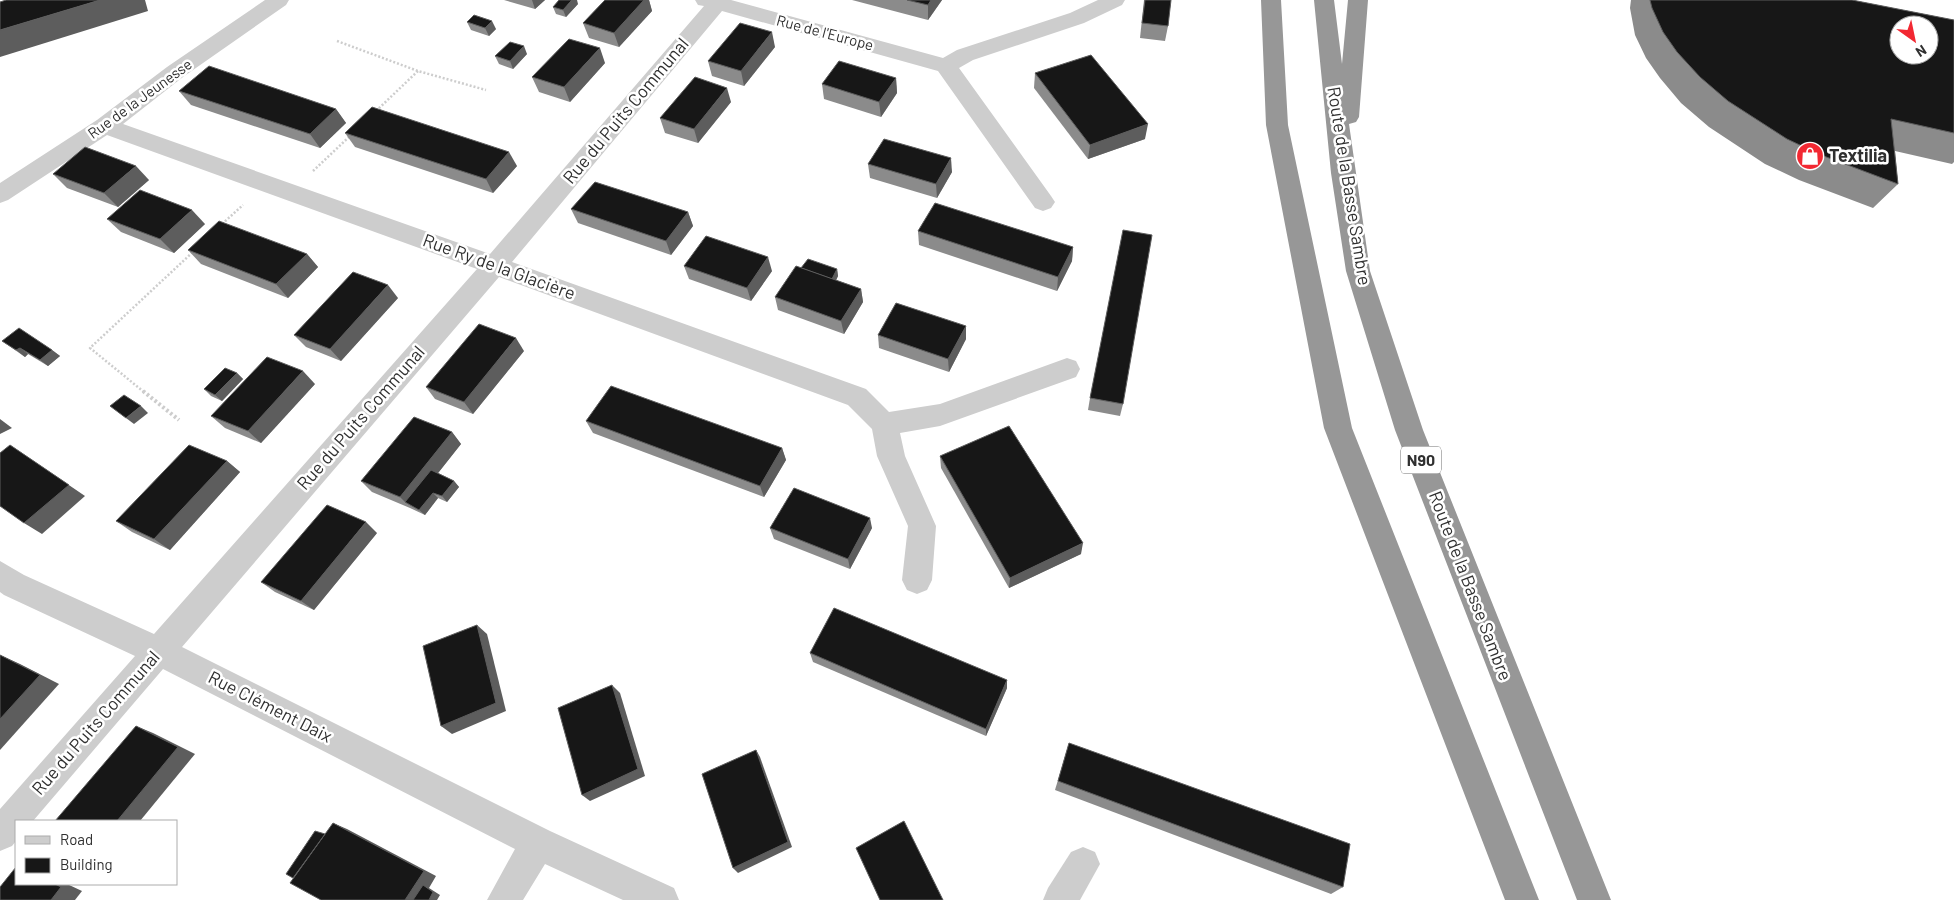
<svg xmlns="http://www.w3.org/2000/svg" width="1954" height="900" font-family="Barlow,sans-serif">
  <style>
    .lines { fill: none; stroke-linecap: round; stroke-linejoin: round }
    .path-far1 { stroke: #cdcdcd; stroke-width: 2.5; stroke-dasharray: 2 2; stroke-linecap: butt }
    .path { stroke: #cdcdcd; stroke-width: 4; stroke-dasharray: 2.5 2.5; stroke-linecap: butt }
    .street { fill: #cdcdcd; fill-rule: evenodd }
    .highway { fill: #979797; fill-rule: evenodd }
    .wall { fill: #8b8b8b }
    .shaded-wall { fill: #5d5d5d }
    .building { fill: #171717; stroke: #5d5d5d; fill-rule: evenodd }
    .labels { text-anchor: middle; stroke-width: 5; stroke-linejoin: round; paint-order: stroke }
    .far-street-label { font-size: 15px; fill: #303030; stroke: #fff }
    .shield { fill: #fff; stroke: #6e6e6e; stroke-width: 1 }
    .shield-label { font-size: 16px; font-weight: bold; fill: #303030 }
    .street-label { font-size: 18px; fill: #303030; stroke: #fff }
    .poi-label { font-size: 18px; font-weight: bold; fill: #303030; stroke: #fff; text-anchor: start }
  </style>
  <rect width="100%" height="100%" fill="#fff"/>
  <g class="lines">
    <g class="path-far1">
      <polyline points="337,41 418,71 486,90"/>
      <polyline points="376,111 418,71"/>
      <polyline points="313,171 350,136"/>
      <polyline points="222,224 243,205"/>
      <polyline points="144,392 90,348 194,251"/>
    </g>
    <polyline class="path" points="143,391 179,420"/>
    <g class="street">
      <polygon points="265,0 289,0 286,5 183,77 123,124 490,254 704,6 698,5 695,0 731,0 943,58 957,50 1070,13 1098,0 1125,0 1122,5 1084,23 973,60 959,68 1051,196 1055,202 1051,208 1043,211 1035,208 938,71 722,11 512,262 866,389 889,412 940,404 1067,358 1076,361 1080,369 1076,377 940,426 900,433 905,456 936,526 932,580 927,590 917,594 907,590 902,580 908,526 877,456 872,429 848,405 499,277 182,647 550,831 674,888 679,900 623,900 545,864 523,900 487,900 515,849 163,669 33,821 16,821 16,841 12,846 0,851 0,809 135,656 4,595 0,592 0,561 24,575 154,634 477,269 107,135 8,200 0,203 0,183 97,120 167,67"/>
      <polygon points="1083,847 1095,852 1100,864 1080,900 1043,900 1048,888 1071,852"/>
    </g>
    <g class="highway">
      <polygon points="1261,0 1281,0 1288,125 1352,428 1539,900 1505,900 1324,428 1266,125"/>
      <polygon points="1314,0 1334,0 1342,64 1348,0 1368,0 1359,117 1356,122 1349,124 1370,271 1423,430 1611,900 1577,900 1395,430 1346,271 1331,173"/>
    </g>
  </g>
  <g class="wall">
    <polygon points="504,0 545,0 535,9"/>
    <polygon points="605,0 649,0 652,11 619,47 589,38 583,23"/>
    <polygon points="852,0 942,0 928,20"/>
    <polygon points="1144,0 1171,0 1168,26 1165,41 1140,38"/>
    <polygon points="1631,0 1852,0 1954,20 1954,162 1952,164 1895,151 1898,184 1873,208 1799,180 1765,164 1709,127 1681,103 1660,78 1646,58 1635,35 1630,8"/>
    <polygon points="578,4 566,17 556,14 553,7"/>
    <polygon points="467,22 496,29 489,36 471,30"/>
    <polygon points="775,47 744,86 712,76 708,61"/>
    <polygon points="527,54 513,69 499,64 495,56"/>
    <polygon points="605,63 570,102 539,92 532,77"/>
    <polygon points="1035,73 1145,139 1088,159 1034,88"/>
    <polygon points="896,78 897,93 881,117 824,99 822,84"/>
    <polygon points="179,91 336,109 346,123 320,148 191,105"/>
    <polygon points="731,102 698,143 665,133 660,118"/>
    <polygon points="345,133 517,166 493,193 355,147"/>
    <polygon points="868,164 952,172 937,198 870,178"/>
    <polygon points="53,174 149,180 118,207 67,188"/>
    <polygon points="571,209 688,212 693,226 671,255 578,223"/>
    <polygon points="107,219 205,224 174,253 121,232"/>
    <polygon points="918,231 1073,247 1072,261 1057,291 919,245"/>
    <polygon points="188,250 307,254 318,267 288,298 201,264"/>
    <polygon points="684,266 772,271 751,301 689,279"/>
    <polygon points="837,269 838,276 836,280 861,289 863,302 844,334 778,310 775,297"/>
    <polygon points="398,298 341,361 306,347 294,335"/>
    <polygon points="878,335 966,339 949,372 879,348"/>
    <polygon points="2,341 52,350 60,356 48,366 28,354 25,357"/>
    <polygon points="524,351 473,414 435,399 426,387"/>
    <polygon points="237,373 243,379 222,401 211,396 204,389"/>
    <polygon points="315,384 261,443 225,428 211,416"/>
    <polygon points="1090,398 1123,404 1120,416 1088,410"/>
    <polygon points="586,421 782,448 786,460 764,497 593,433"/>
    <polygon points="452,432 461,444 438,473 454,481 459,487 447,502 438,498 425,515 410,508 372,492 361,481"/>
    <polygon points="940,456 1081,554 1009,588 941,468"/>
    <polygon points="227,461 240,472 170,550 132,532 116,521"/>
    <polygon points="770,528 872,528 850,569 774,539"/>
    <polygon points="377,533 314,610 275,592 261,582"/>
    <polygon points="810,653 1007,680 1007,688 986,736 813,662"/>
    <polygon points="1069,743 1343,887 1331,894 1055,790"/>
  </g>
  <g class="shaded-wall">
    <polygon points="100,0 145,0 148,11 0,57 0,30"/>
    <polygon points="532,0 545,0 535,9"/>
    <polygon points="572,0 577,0 578,4 566,17 563,10"/>
    <polygon points="644,0 649,0 652,11 619,47 614,33"/>
    <polygon points="931,0 942,0 928,20 928,5"/>
    <polygon points="492,21 496,29 489,36 485,28"/>
    <polygon points="772,32 775,47 744,86 741,71"/>
    <polygon points="524,46 527,54 513,69 510,61"/>
    <polygon points="600,48 605,63 570,102 564,87"/>
    <polygon points="896,78 897,93 881,117 879,102"/>
    <polygon points="727,88 731,102 698,143 694,129"/>
    <polygon points="336,109 346,123 320,148 310,134"/>
    <polygon points="1148,124 1145,139 1088,159 1090,145"/>
    <polygon points="509,152 517,166 493,193 486,179"/>
    <polygon points="951,158 952,172 937,198 936,184"/>
    <polygon points="136,166 149,180 118,207 104,193"/>
    <polygon points="192,210 205,224 174,253 160,239"/>
    <polygon points="688,212 693,226 671,255 666,241"/>
    <polygon points="1073,247 1072,261 1057,291 1058,277"/>
    <polygon points="307,254 318,267 288,298 276,284"/>
    <polygon points="768,257 772,271 751,301 747,288"/>
    <polygon points="837,269 838,276 831,291 830,284"/>
    <polygon points="388,285 398,298 341,361 330,349"/>
    <polygon points="861,289 863,302 844,334 841,321"/>
    <polygon points="966,326 966,339 949,372 948,359"/>
    <polygon points="516,338 524,351 473,414 464,402"/>
    <polygon points="20,348 28,354 25,357 16,350"/>
    <polygon points="52,350 60,356 48,366 40,360"/>
    <polygon points="303,371 315,384 261,443 248,431"/>
    <polygon points="237,373 243,379 222,401 215,395"/>
    <polygon points="141,406 148,413 134,424 126,418"/>
    <polygon points="0,419 12,428 0,434"/>
    <polygon points="452,432 461,444 412,506 405,502 400,497"/>
    <polygon points="10,445 85,496 42,534 24,523"/>
    <polygon points="782,448 786,460 764,497 760,486"/>
    <polygon points="227,461 240,472 170,550 154,539"/>
    <polygon points="454,481 459,487 447,502 442,496"/>
    <polygon points="433,493 438,498 425,515 419,510"/>
    <polygon points="870,518 872,528 850,569 848,559"/>
    <polygon points="366,522 377,533 314,610 301,601"/>
    <polygon points="1083,543 1081,554 1009,588 1010,578"/>
    <polygon points="477,625 487,634 506,711 452,734 441,726"/>
    <polygon points="0,655 20,664 59,684 0,750"/>
    <polygon points="1007,680 1007,688 986,736 986,729"/>
    <polygon points="612,685 620,693 645,776 590,801 582,795"/>
    <polygon points="136,726 153,733 195,754 140,821 117,821"/>
    <polygon points="756,750 760,757 792,847 738,873 733,868"/>
    <polygon points="333,823 347,829 436,876 429,888 440,895 437,900 405,900"/>
    <polygon points="55,884 67,884 82,891 75,900 51,900"/>
  </g>
  <g class="building">
    <polygon points="6,0 100,0 0,30 0,2"/>
    <polygon points="559,0 572,0 563,10 553,7"/>
    <polygon points="605,0 644,0 614,33 583,23"/>
    <polygon points="907,0 931,0 928,5"/>
    <polygon points="1145,0 1171,0 1168,26 1142,23"/>
    <path d="M1650 0H1852L1954 20V133L1891 119 1898 184 1821 155 1787 139 1728 101 1700 77 1677 52 1663 32 1652 8ZM1899 25H1929V55H1899Z"/>
    <polygon points="474,15 492,21 485,28 467,22"/>
    <polygon points="740,23 772,32 741,71 708,61"/>
    <polygon points="569,39 600,48 564,87 532,77"/>
    <polygon points="510,42 524,46 510,61 495,56"/>
    <polygon points="1091,55 1148,124 1090,145 1035,73"/>
    <polygon points="839,61 896,78 879,102 822,84"/>
    <polygon points="209,66 336,109 310,134 179,91"/>
    <polygon points="695,77 727,88 694,129 660,118"/>
    <polygon points="372,107 509,152 486,179 345,133"/>
    <polygon points="884,139 951,158 936,184 868,164"/>
    <polygon points="85,147 136,166 104,193 53,174"/>
    <polygon points="595,182 688,212 666,241 571,209"/>
    <polygon points="140,190 192,210 160,239 107,219"/>
    <polygon points="935,203 1073,247 1058,277 918,231"/>
    <polygon points="219,221 307,254 276,284 188,250"/>
    <polygon points="1123,230 1152,235 1123,404 1090,398"/>
    <polygon points="706,236 768,257 747,288 684,266"/>
    <polygon points="808,259 837,269 832,279 801,268"/>
    <polygon points="796,266 861,289 841,321 775,297"/>
    <polygon points="353,272 388,285 330,349 294,335"/>
    <polygon points="896,303 966,326 948,359 878,335"/>
    <polygon points="479,324 516,338 464,402 426,387"/>
    <polygon points="19,328 52,350 40,360 20,348 16,350 2,341"/>
    <polygon points="267,357 303,371 248,431 211,416"/>
    <polygon points="225,368 237,373 215,395 204,389"/>
    <polygon points="611,386 782,448 760,486 586,421"/>
    <polygon points="124,395 141,406 126,418 110,406"/>
    <polygon points="414,417 452,432 400,497 361,481"/>
    <polygon points="1009,426 1083,543 1010,578 940,456"/>
    <polygon points="10,445 69,485 24,523 0,506 0,453"/>
    <polygon points="189,445 227,461 154,539 116,521"/>
    <polygon points="431,470 454,481 442,496 433,493 419,510 405,502"/>
    <polygon points="794,488 870,518 848,559 770,528"/>
    <polygon points="327,505 366,522 301,601 261,582"/>
    <polygon points="834,608 1007,680 986,729 810,653"/>
    <polygon points="477,625 496,703 441,726 423,646"/>
    <polygon points="0,655 40,675 0,719"/>
    <polygon points="612,685 638,769 582,795 558,708"/>
    <polygon points="136,726 178,747 117,821 55,821"/>
    <polygon points="1069,743 1350,844 1343,887 1058,781"/>
    <polygon points="756,750 788,842 733,868 702,774"/>
    <polygon points="904,821 943,900 880,900 856,848"/>
    <polygon points="333,823 424,871 405,900 321,900 290,883"/>
    <polygon points="315,831 325,834 293,878 286,874"/>
    <polygon points="16,867 16,884 55,884 61,887 51,900 0,900 0,887"/>
    <polygon points="423,885 433,892 429,900 413,900"/>
  </g>
  <defs>
    <g id="shop-disc" transform="scale(1.4375)"><circle r="9.5" fill="#f22832" stroke="#fff"/><path d="M-5-2.5h2.3a2.7 3.5 0 0 1 5.4 0H5L5.5 6h-11ZM-1.5-2.5h3a1.5 2.3 0 0 0-3 0Z" fill="#fff"/></g>
  </defs>
  <g fill-rule="evenodd">
    <use href="#shop-disc" x="1810" y="156"/>
  </g>
  <g class="labels">
    <g class="far-street-label">
      <text transform="translate(825 33) rotate(15)" y="5">Rue de l'Europe</text>
      <text transform="translate(140 99) rotate(-36)" y="5">Rue de la Jeunesse</text>
    </g>
    <rect class="shield" x="1401" y="446.5" width="40" height="27" rx="4"/>
    <g class="shield-label">
      <text x="1421" y="466">N90</text>
    </g>
    <g class="street-label">
      <text transform="translate(626 111) rotate(-50)" y="6">Rue du Puits Communal</text>
      <text transform="translate(1349 186) rotate(81)" y="6">Route de la Basse Sambre</text>
      <text transform="translate(499 267) rotate(20)" y="6">Rue Ry de la Glacière</text>
      <text transform="translate(361 418) rotate(-49)" y="6">Rue du Puits Communal</text>
      <text transform="translate(1470 586) rotate(69)" y="6">Route de la Basse Sambre</text>
      <text transform="translate(270 707) rotate(27)" y="6">Rue Clément Daix</text>
      <text transform="translate(96 723) rotate(-49)" y="6">Rue du Puits Communal</text>
    </g>
    <g class="poi-label">
      <text x="1829" y="162">Textilia</text>
    </g>
  </g>
  <rect x="15" y="820" width="162" height="65" fill="#ffffff" stroke="#acacac"/>
  <rect x="25" y="836" width="25" height="8" fill="#cdcdcd" stroke="#acacac"/>
  <text x="60" y="845" font-size="15" fill="#303030">Road</text>
  <rect x="25" y="858" width="25" height="15" fill="#171717" stroke="#acacac"/>
  <text x="60" y="870" font-size="15" fill="#303030">Building</text>
  <g transform="translate(1914 40) rotate(147)"><circle r="24" fill="#ffffff" stroke="#acacac"/>
  <path d="M0-4L9 19L0 12L-9 19Z" fill="#f22832"/>
  <text y="-8" font-size="14" font-weight="bold" text-anchor="middle" fill="#303030">N</text>
  </g>
</svg>
